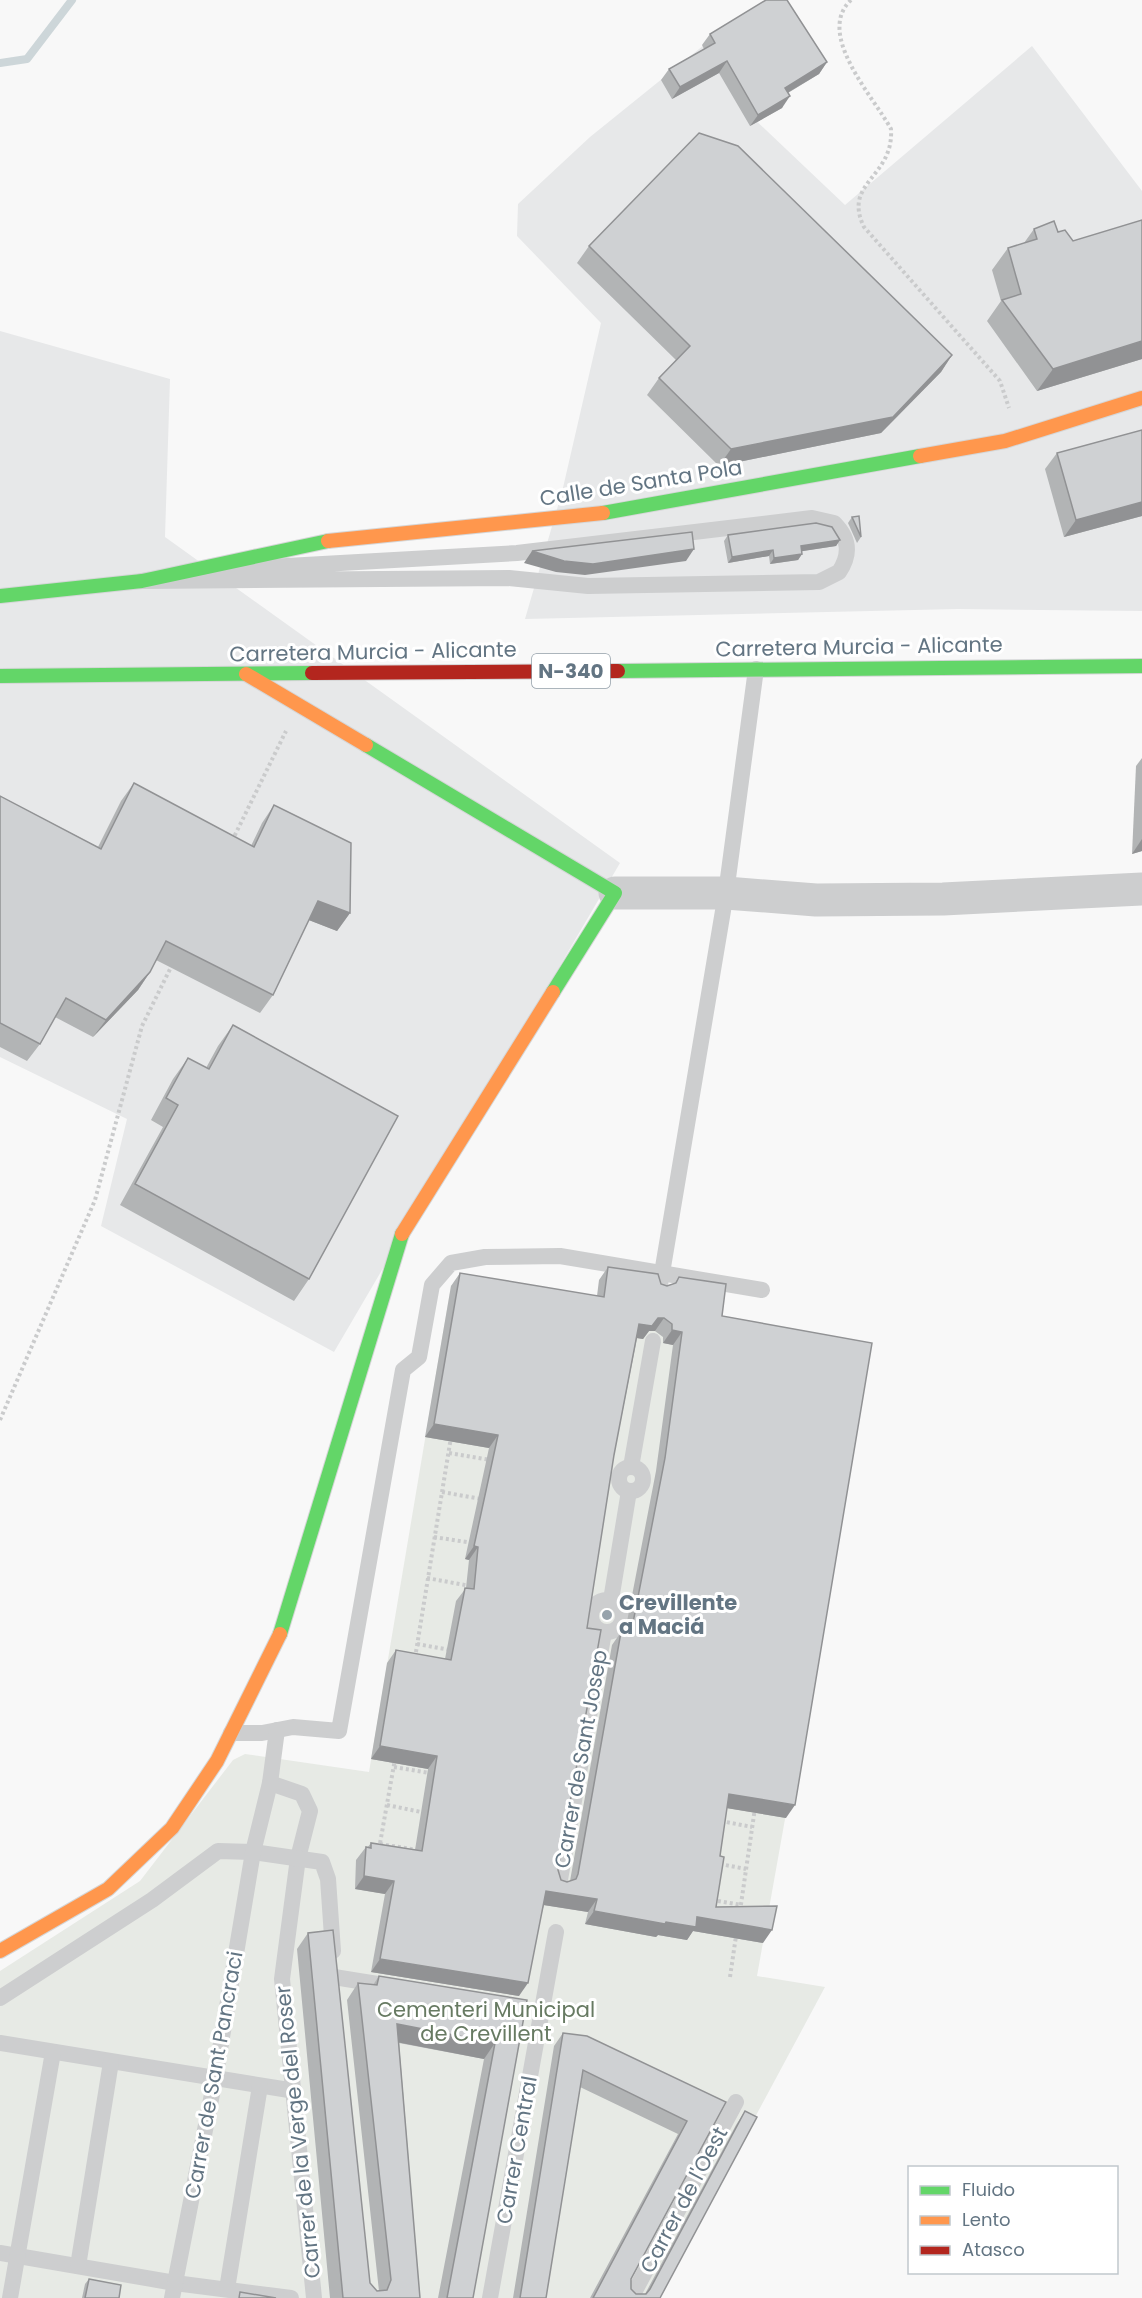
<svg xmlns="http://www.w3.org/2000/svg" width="1142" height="2298" font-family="Poppins,sans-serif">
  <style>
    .built { fill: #e7e8e9 }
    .green { fill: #e7eae5 }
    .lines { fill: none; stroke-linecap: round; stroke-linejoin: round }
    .stream { stroke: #cdd6d9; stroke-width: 8 }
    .fast-casing { stroke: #d5d6d7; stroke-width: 16 }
    .slow-casing { stroke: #d5d6d7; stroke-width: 16 }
    .jam-casing { stroke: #d5d6d7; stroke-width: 16 }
    .path { stroke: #cacbcc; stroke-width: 4; stroke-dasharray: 3 3; stroke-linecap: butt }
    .lane { stroke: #cdcecf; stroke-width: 16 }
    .street { stroke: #cdcecf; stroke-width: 33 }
    .fast { stroke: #63d668; stroke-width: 14 }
    .slow { stroke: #ff974d; stroke-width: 14 }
    .jam { stroke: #b3261e; stroke-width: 14 }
    .wall { fill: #b2b4b5; fill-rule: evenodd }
    .shaded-wall { fill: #919294 }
    .building { fill: #cfd1d3; stroke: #919294; stroke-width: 1.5; fill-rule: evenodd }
    .poi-dot { fill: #97a3ac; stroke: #fff; stroke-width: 2 }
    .labels { text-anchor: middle; stroke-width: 6; stroke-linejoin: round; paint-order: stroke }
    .shield { fill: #fff; stroke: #929ea8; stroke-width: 1.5 }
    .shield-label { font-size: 20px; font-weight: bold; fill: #637583 }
    .street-label { font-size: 21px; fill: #637583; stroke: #fff }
    .poi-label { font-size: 21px; font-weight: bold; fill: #637583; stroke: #fff; text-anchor: start }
    .park-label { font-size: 21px; fill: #677a62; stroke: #fff }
  </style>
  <rect width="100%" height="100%" fill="#f8f8f8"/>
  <g class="built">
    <polygon points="704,45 749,114 845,205 1032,46 1142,191 1142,611 958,609 525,619 562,492 601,323 517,236 518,204 590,137"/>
    <polygon points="0,331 170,379 165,537 620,863 334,1352 101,1226 127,1119 0,1057"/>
  </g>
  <polygon class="green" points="451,1285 748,1335 790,1791 757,1976 825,1987 658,2298 0,2298 0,1971 140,1881 233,1760 245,1754 369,1772"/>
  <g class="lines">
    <polyline class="stream" points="0,63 27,59 72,0"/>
    <g class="fast-casing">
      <g id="fast">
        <polyline points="603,513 920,456"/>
        <polyline points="0,596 142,581 328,541"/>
        <polyline points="618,671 1142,666"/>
        <polyline points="0,676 312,673"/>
        <polyline points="366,745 615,893 553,992"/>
        <polyline points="280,1634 402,1234"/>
      </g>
    </g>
    <g class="slow-casing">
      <g id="slow">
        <polyline points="920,456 1005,441 1142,398"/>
        <polyline points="328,541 603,513"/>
        <polyline points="246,674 366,745"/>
        <polyline points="402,1234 553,992"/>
        <polyline points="0,1951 108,1889 172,1828 217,1761 280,1634"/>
      </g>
    </g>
    <g class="jam-casing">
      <polyline id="jam" points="312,673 618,671"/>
    </g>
    <g class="path">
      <path d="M851 0C815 34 873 96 891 129 894 178 842 182 864 227L1000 381 1009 408"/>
      <polyline points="232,841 286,731"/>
      <polyline points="0,1420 95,1200 142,1026 173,963"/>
      <polyline points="449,1453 491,1460"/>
      <polyline points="442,1492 481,1499"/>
      <polyline points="434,1537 473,1543"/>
      <polyline points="427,1578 470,1586"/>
      <polyline points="417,1644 450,1650"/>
      <polyline points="415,1658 451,1437"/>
      <polyline points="394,1767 430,1773"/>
      <polyline points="387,1805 426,1813"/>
      <polyline points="721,1821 752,1827"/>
      <polyline points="380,1844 418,1850"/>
      <polyline points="379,1849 395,1759"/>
      <polyline points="720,1864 746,1869"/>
      <polyline points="712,1900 741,1905"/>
      <polyline points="740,1911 755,1808"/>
      <polyline points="730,1977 736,1936"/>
    </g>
    <g class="lane">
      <path d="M812 518 834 523C849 538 851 554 839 572L819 582 588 586 509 578 142 581 287 566 517 553Z"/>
      <polyline points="660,1285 726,893 756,669"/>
      <polyline points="631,1467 653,1341"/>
      <circle cx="631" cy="1479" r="12"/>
      <circle cx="607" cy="1616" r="16"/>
      <polyline points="611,1600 629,1491"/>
      <polyline points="231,1733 262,1733 293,1727 339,1731 403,1370 419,1357 432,1285 451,1263 485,1257 560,1256 762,1290"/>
      <polyline points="270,1783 302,1794 310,1811 298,1858 282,1979 314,2298"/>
      <polyline points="559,1885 604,1632"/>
      <polyline points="334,1977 396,1987"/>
      <polyline points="0,1998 152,1900 218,1851 253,1852 322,1862 328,1879 333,1951"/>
      <polyline points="0,2043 295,2091"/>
      <polyline points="0,2253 175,2283 291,2298"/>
      <polyline points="78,2266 111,2062"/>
      <polyline points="227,2289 260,2086"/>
      <polyline points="10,2298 53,2052"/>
      <polyline points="172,2298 215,2079 253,1852 270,1783 277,1730"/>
      <polyline points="490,2298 556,1932"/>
      <polyline points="631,2298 736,2102"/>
    </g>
    <polyline class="street" points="615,893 726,893 816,900 943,899 1142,889"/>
    <use href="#fast" class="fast"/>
    <use href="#slow" class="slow"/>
    <use href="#jam" class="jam"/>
  </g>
  <g class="wall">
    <polygon points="710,34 827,62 819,74 788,93 782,108 750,126 719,73 672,99 661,80 669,69 704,49 702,45"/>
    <polygon points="1142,220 1142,359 1037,391 987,321 1001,301 992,270 1008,248 1024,243 1034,229 1058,232 1073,241"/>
    <polygon points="589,246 952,355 941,372 881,433 719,466 647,395 659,378 676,360 577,263"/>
    <polygon points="1142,430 1142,516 1064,537 1045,469 1057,453"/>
    <polygon points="852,517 861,537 857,543 848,523"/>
    <polygon points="728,535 840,540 836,546 802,551 802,554 798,560 770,564 769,556 728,563 724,541"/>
    <polygon points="1142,758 1142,851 1132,854 1136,766"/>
    <polygon points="134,783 251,846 262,823 274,805 350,913 337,931 309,920 273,995 260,1013 156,960 150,972 138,990 93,1037 55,1017 40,1044 27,1061 0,1047 0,796 98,847 121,801"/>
    <polygon points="233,1025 309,1279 294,1301 120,1205 163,1127 151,1120 173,1079 188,1058 206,1068 218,1046"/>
    <path d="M608 1267 667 1286 674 1284 679 1277 722 1316 786 1818 727 1808 720 1856 716 1907 763 1943 693 1931 687 1940 658 1935 656 1937 585 1924 588 1912 544 1905 519 1996 371 1972 385 1894 355 1889 356 1860 366 1847 367 1848 371 1843 415 1850 428 1769 371 1759 387 1663 396 1650 445 1659 456 1601 466 1588 469 1560 465 1559 489 1448 425 1437 451 1286 460 1273 597 1296 599 1280ZM649 1331H655L663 1337V1343L673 1345 656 1471 625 1632H621L612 1645 570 1881 567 1882 561 1880 558 1870 587 1628 614 1455 637 1338 643 1339Z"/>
    <polygon points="308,1933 370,2283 377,2291 379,2291 347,2000 358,1983 373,1985 379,1976 527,2000 473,2298 438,2298 484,2059 399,2043 420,2298 330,2298 297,1949"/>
    <polygon points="563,2033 726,2102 631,2279 631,2289 636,2294 645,2294 736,2125 745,2111 660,2298 590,2298 678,2134 580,2087 546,2298 513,2298 554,2046"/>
    <polygon points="89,2279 119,2298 82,2298 85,2284"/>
  </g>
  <g class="shaded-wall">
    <polygon points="727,61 719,73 672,99 680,87"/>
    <polygon points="827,62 819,74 777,99 785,88"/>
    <polygon points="790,96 782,108 750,126 758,115"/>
    <polygon points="1142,341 1142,359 1037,391 1053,369"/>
    <polygon points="952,355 941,372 881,433 719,466 731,449"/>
    <polygon points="1142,502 1142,516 1064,537 1076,520"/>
    <polygon points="840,540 836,546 797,552 801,546"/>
    <polygon points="694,549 686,561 585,575 556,572 524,563 532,551"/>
    <polygon points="773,550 769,556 728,563 732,557"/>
    <polygon points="802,554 798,560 770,564 774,558"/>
    <polygon points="1142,839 1142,851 1132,854"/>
    <polygon points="318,901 350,913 337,931 306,919"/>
    <polygon points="150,972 138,990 93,1037 106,1020"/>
    <polygon points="658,1318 664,1318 655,1331 649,1331 643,1339 630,1337 639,1324"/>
    <polygon points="672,1330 682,1332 673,1345 663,1343"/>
    <polygon points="434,1424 498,1435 489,1448 425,1437"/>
    <polygon points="474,1546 478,1547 469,1560 465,1559"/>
    <polygon points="380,1746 437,1756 428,1769 371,1759"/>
    <polygon points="729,1794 795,1805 786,1818 720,1807"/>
    <polygon points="364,1876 394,1881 385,1894 355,1889"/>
    <polygon points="546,1891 597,1899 588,1912 537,1904"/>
    <polygon points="594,1911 666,1922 697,1917 772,1930 763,1943 693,1931 687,1940 658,1935 656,1937 585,1924"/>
    <polygon points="380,1959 528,1983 519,1996 371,1972"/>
    <polygon points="397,2024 495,2043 484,2059 386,2040"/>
  </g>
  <g class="building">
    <polygon points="766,0 787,0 827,62 785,88 790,96 758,115 727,61 680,87 669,69 715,43 710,34"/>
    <polygon points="699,133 738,146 952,355 893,417 731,449 659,378 690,346 589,246"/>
    <polygon points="1142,220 1142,341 1053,369 1002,300 1021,294 1008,248 1037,239 1034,229 1054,221 1058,232 1065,230 1073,241"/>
    <polygon points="1142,430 1142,502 1076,520 1057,453"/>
    <polygon points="859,516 861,537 852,517"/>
    <polygon points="816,523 832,527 840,540 801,546 802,554 774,558 773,550 732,557 728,535"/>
    <polygon points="692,532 694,549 593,564 564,561 532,551"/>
    <polygon points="134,783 254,847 274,805 351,843 350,913 318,901 273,995 166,941 150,972 106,1020 66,998 40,1044 0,1023 0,796 101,849"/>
    <polygon points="233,1025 398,1116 309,1279 135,1184 178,1105 166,1098 188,1058 209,1069"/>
    <path d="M608 1267 658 1274 661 1284 667 1286 676 1283 679 1277 726 1284 722 1316 872 1343 795 1805 729 1794 720 1856 724 1857 716 1907 777 1906 772 1930 697 1917 696 1927 666 1922 665 1924 594 1911 597 1899 546 1891 528 1983 380 1959 394 1881 364 1876 366 1847 371 1848V1843L422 1851 437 1756 380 1746 396 1650 451 1660 465 1588 474 1589 478 1547 474 1546 498 1435 434 1424 460 1273 604 1297ZM658 1318H664L672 1324V1330L682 1332 665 1458 631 1633 621 1632 578 1874 576 1879 567 1882 561 1880 558 1870 601 1630 587 1628 614 1455 639 1324 652 1326Z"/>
    <polygon points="333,1930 370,2283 377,2291 387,2290 391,2280 358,1983 377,1985 379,1976 527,2000 473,2298 447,2298 495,2043 397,2024 420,2298 343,2298 308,1933"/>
    <polygon points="563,2033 587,2036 726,2102 631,2279 631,2289 636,2294 646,2294 650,2289 745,2111 757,2117 660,2298 593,2298 687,2121 583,2070 546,2298 520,2298"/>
    <polygon points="89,2279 121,2285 119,2298 85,2298"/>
    <polygon points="240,2292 276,2298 239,2298"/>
  </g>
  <circle class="poi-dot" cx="607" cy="1615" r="6"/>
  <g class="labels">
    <rect class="shield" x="532" y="654" width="78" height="34" rx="4.5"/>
    <g class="shield-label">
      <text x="571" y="678">N-340</text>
    </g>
    <g class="street-label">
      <text transform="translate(641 483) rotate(-9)" y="7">Calle de Santa Pola</text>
      <text transform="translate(859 647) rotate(-1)" y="7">Carretera Murcia - Alicante</text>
      <text transform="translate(373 652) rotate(-1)" y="7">Carretera Murcia - Alicante</text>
      <text transform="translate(581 1759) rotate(-80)" y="7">Carrer de Sant Josep</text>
      <text transform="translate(214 2075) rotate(-80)" y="7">Carrer de Sant Pancraci</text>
      <text transform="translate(298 2132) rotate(-96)" y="7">Carrer de la Verge del Roser</text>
      <text transform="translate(517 2150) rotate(-80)" y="7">Carrer Central</text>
      <text transform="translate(684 2200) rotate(-62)" y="7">Carrer de l'Oest</text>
    </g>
    <g class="poi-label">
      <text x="619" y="1610">Crevillente<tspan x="619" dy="24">a Maciá</tspan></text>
    </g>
    <g class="park-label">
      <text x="486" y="2017">Cementeri Municipal<tspan x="486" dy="24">de Crevillent</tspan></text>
    </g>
  </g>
  <rect x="908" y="2166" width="210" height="108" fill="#ffffff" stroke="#c1c8cd" stroke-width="1.5"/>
  <rect x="920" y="2186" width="30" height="9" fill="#63d668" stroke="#c1c8cd" stroke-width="1.5"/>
  <text x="962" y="2196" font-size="18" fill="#637583">Fluido</text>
  <rect x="920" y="2216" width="30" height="9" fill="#ff974d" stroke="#c1c8cd" stroke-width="1.5"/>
  <text x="962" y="2226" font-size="18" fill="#637583">Lento</text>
  <rect x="920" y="2246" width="30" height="9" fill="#b3261e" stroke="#c1c8cd" stroke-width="1.5"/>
  <text x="962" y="2256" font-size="18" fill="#637583">Atasco</text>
</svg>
